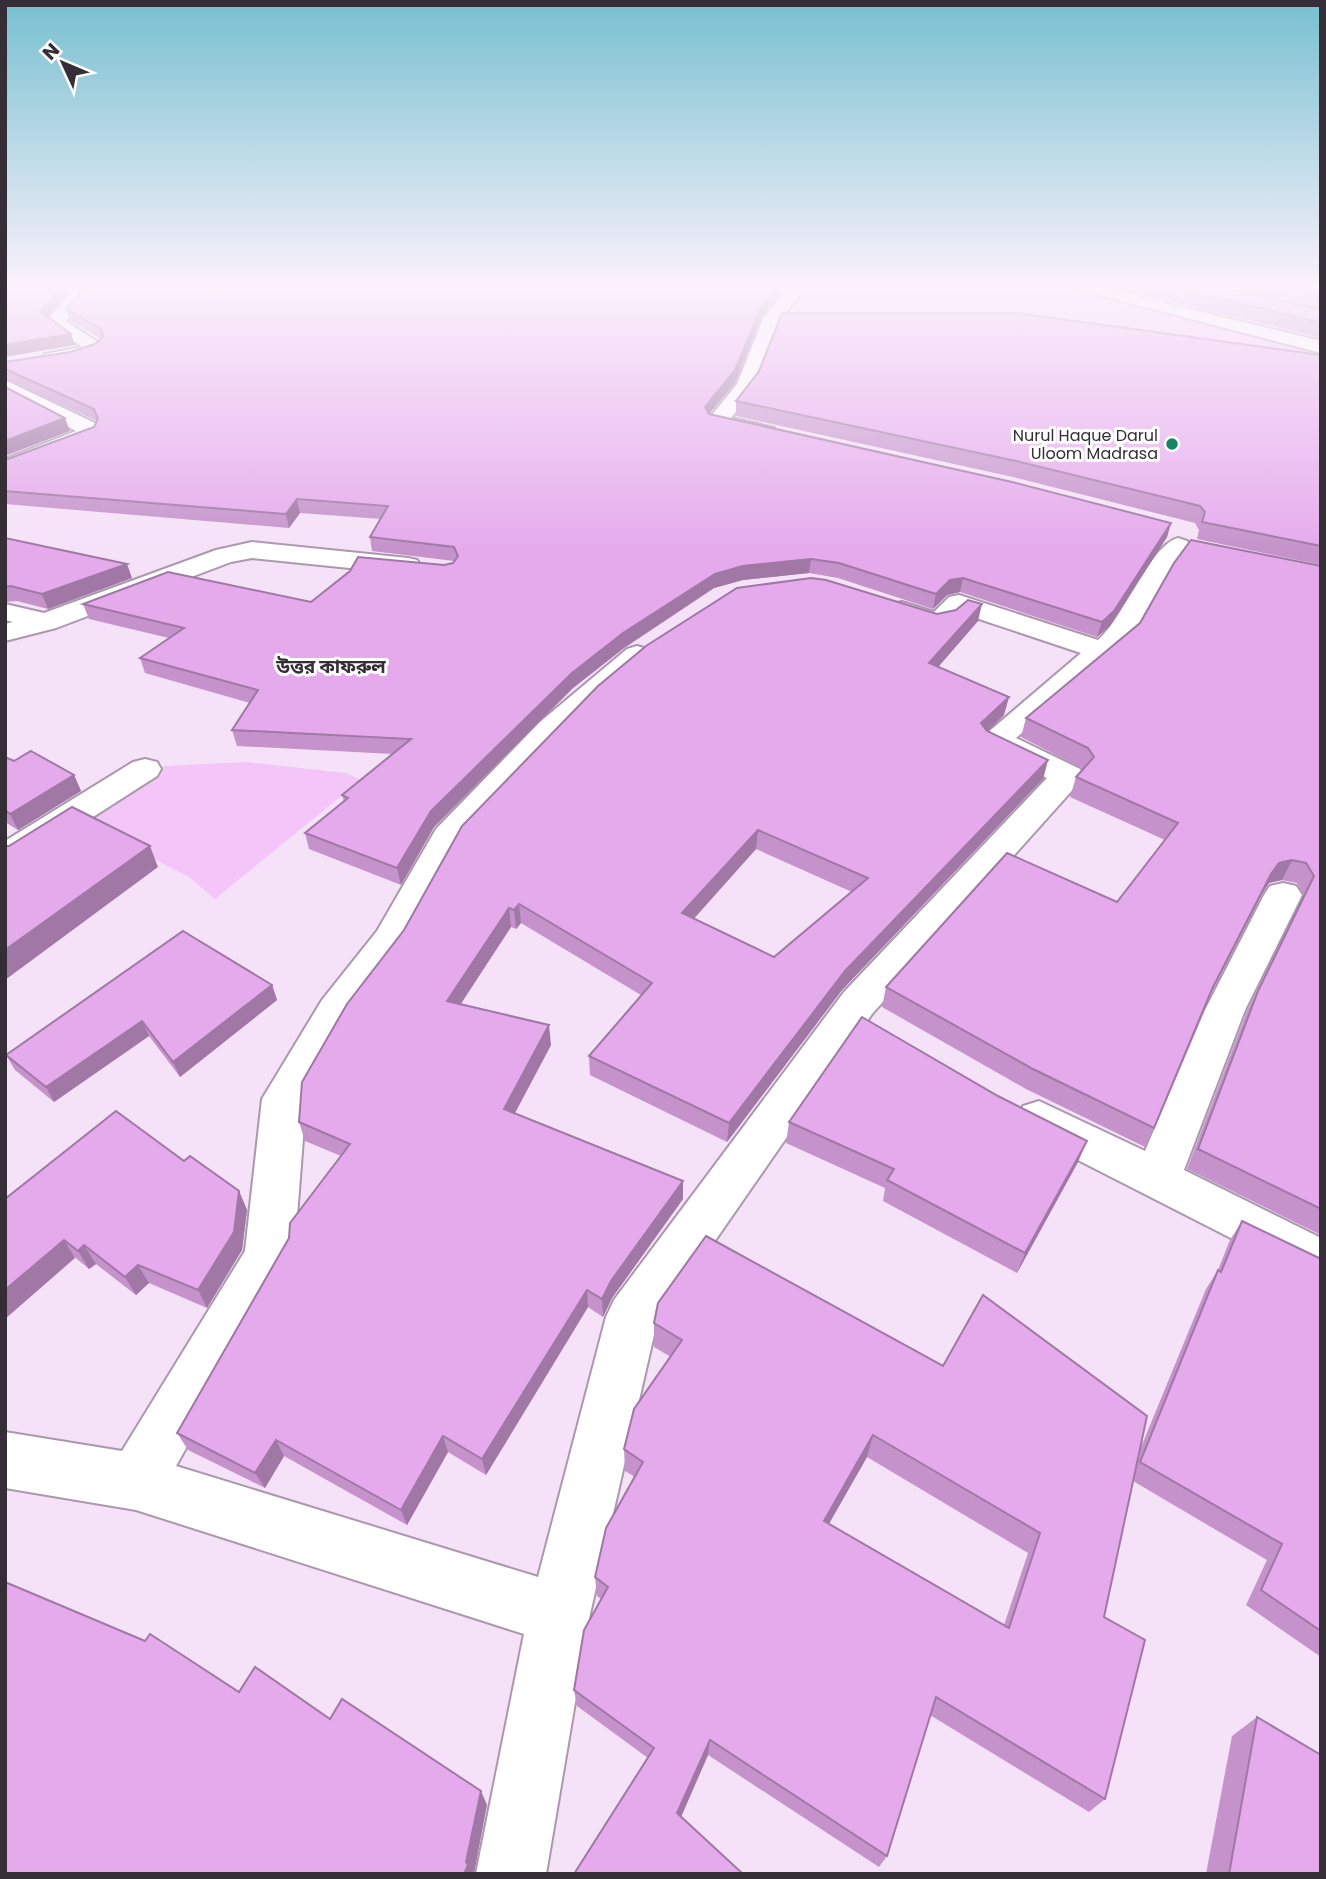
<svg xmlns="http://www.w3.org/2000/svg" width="1326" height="1879" font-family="Poppins,'Noto Sans Bengali',sans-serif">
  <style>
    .green { fill: #f4c5f9 }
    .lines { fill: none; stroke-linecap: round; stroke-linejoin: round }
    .minor-casing { stroke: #ab98ad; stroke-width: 4 }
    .major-casing { stroke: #ab98ad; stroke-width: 4 }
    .minor { fill: #fff; fill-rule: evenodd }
    .major { fill: #fff; fill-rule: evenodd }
    .wall { fill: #c592cb; fill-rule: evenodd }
    .shaded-wall { fill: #a077a5 }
    .building { fill: #e5aaec; stroke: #a077a5; stroke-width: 2; fill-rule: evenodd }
    .poi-dot { fill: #178563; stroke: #fff; stroke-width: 2.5 }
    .labels { text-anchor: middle; stroke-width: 6; stroke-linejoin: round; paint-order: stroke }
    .far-poi-label { font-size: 16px; fill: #352e36; stroke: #fff; text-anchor: end }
    .far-quarter-label { font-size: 19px; font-weight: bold; fill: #352e36; stroke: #fff }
  </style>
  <rect width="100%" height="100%" fill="#f6e2f8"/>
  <g class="green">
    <polygon points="809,287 1066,287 1321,355 1321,358 792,313"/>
    <polygon points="247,762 346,773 361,780 215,899 189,877 74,818 141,776 165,766"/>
  </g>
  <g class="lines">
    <g class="minor-casing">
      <g id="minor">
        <polygon points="77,287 89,287 91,291 66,321 105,347 91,357 45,362 43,358 45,354 82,347 46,322"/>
        <polygon points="789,287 806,287 780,320 756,385 731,418 774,428 777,433 766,439 711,425 707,421 737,384 763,319"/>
        <polygon points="5,380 97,424 100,433 97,438 5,474 5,459 76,431 5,394"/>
        <path d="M1178 538 1187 541 1191 546 1166 579 1133 639 1016 738 1080 769 1085 776 872 1014 656 1326 590 1614 546 1874H476L524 1634 136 1510 5 1488V1432L122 1451 245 1251 262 1099 322 1000 377 931 436 829 540 722 627 649 637 646 647 649 651 655 647 661 562 736 463 842 406 948 350 1022 306 1100 294 1255 176 1466 538 1577 606 1317 614 1300 844 992 1047 778 984 747 979 740 1081 653 964 614C938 638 922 626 892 616L888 610 892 604 902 602 934 612 949 597 959 595 1098 640C1124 618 1150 545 1178 538Z"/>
        <polygon points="252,542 408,558 417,560 421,566 417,572 408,574 252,558 231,562 56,628 5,641 5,624 13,622 5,620 5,604 44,613 216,550"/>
        <polygon points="145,759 157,762 161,769 157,776 18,865 5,868 5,841 133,762"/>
        <polygon points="1283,883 1296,886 1302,895 1245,1010 1184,1170 1321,1238 1321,1284 1023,1132 1017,1119 1023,1106 1039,1101 1145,1151 1205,1010 1264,895 1270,886"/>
      </g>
    </g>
    <g class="major-casing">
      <polygon id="major" points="1068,287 1099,287 1321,341 1321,353"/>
    </g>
    <use href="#minor" class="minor"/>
    <use href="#major" class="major"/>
  </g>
  <g class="wall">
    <polygon points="225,287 785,287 761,318 735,383 709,414 1171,523 1167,537 1110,626 1097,637 960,592 947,595 933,609 838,578 809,573 743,580 714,588 624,648 573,688 434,827 401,885 309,849 305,833 344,801 342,795 393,754 237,746 232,730 250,703 145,673 140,658 169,638 89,619 83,604 311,602 453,563 454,561 372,551 370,537 381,519 300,513 289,528 5,504 5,460 94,427 97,421 5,379 5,362 70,352 95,344 101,339 70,320 66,309 207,290 224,290"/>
    <polygon points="1112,287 1220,287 1321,310 1321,338"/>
    <polygon points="1227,287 1321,287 1321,309"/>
    <polygon points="1321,355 1321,565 1197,539 1199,530 1195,523 1013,477 736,416 736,401"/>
    <polygon points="5,538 132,578 48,609 17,601 5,602"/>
    <polygon points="1321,566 1321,1235 1187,1169 1247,1011 1304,896 1297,883 1282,880 1269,883 1262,894 1208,999 1145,1147 1026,1089 882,1007 886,987 1117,902 1165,840 1070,797 1076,777 1083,769 1021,737 1026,718"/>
    <path d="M937 614 978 621 938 667 1004 715 987 731 1048 760 1043 779 842 990 727 1142 590 1075 589 1056 641 995 521 923 516 929 511 927 461 1004 551 1045 515 1113 683 1199 612 1298 603 1317 588 1307 486 1475 448 1452 407 1525 284 1456 265 1488 188 1450 177 1433 341 1156 305 1141 299 1122 347 1004ZM756 849 852 892 774 957 694 918Z"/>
    <polygon points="5,757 14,761 74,775 81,791 18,830 5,822"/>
    <polygon points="272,985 277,1000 180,1077 149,1036 54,1102 15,1070 6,1055"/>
    <polygon points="789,1122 1078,1162 1017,1273 883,1201 885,1188 786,1143"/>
    <polygon points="184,1161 239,1191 247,1210 242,1250 207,1308 149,1283 136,1295 96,1264 89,1269 5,1199"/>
    <path d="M1242 1221 1321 1259V1657L1246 1605 1267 1560 1133 1481 1104 1617 1105 1799 1089 1812 930 1715 887 1856 879 1867 708 1755 681 1817 574 1874 648 1758 577 1706 574 1690 601 1599 597 1596 595 1577 635 1477 625 1471 624 1449 671 1357 654 1347V1323L943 1366 1139 1452 1206 1289 1218 1270 1230 1240ZM867 1457 1028 1553 1004 1625 829 1524Z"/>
    <polygon points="1257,1717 1321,1874 1206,1874 1232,1736"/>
  </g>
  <g class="shaded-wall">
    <polygon points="60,287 73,287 43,322 40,311"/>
    <polygon points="777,287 785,287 761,318 735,383 705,419 705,407 761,307"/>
    <polygon points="71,334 75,345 5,357 5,345"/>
    <polygon points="65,418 70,431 5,456 5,441"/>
    <polygon points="297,499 300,513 289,528 286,514"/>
    <polygon points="1171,523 1167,537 1110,626 1097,637 1102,622"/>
    <polygon points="811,559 809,573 743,580 714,588 624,648 573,688 434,827 401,885 397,868 431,811 572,673 623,633 715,574 743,566"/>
    <polygon points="127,564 132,578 48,609 42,594"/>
    <polygon points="963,578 960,592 947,595 933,609 936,594 950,580"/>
    <polygon points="982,604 978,621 926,681 929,663"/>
    <polygon points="1009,697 1004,715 977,742 981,723"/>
    <polygon points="1048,760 1043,779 842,990 727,1142 729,1123 845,971"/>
    <polygon points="74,775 81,791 18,830 10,814"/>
    <polygon points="758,830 756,849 682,932 682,913"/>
    <polygon points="150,846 158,867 5,980 5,950"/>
    <polygon points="1292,860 1282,880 1269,883 1262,894 1203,1009 1271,874 1279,863"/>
    <polygon points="519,904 521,923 516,929 514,910"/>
    <polygon points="509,908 511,927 450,1020 447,1001"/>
    <polygon points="272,985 277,1000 180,1077 173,1062"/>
    <polygon points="142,1021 149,1036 54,1102 46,1087"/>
    <polygon points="549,1025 551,1045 507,1128 504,1109"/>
    <polygon points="1087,1141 1078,1162 1017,1273 1025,1253"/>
    <polygon points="683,1181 683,1199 612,1298 603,1317 602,1299 611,1281"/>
    <polygon points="239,1191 247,1210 242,1250 207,1308 198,1290"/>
    <polygon points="64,1240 75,1258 5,1319 5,1290"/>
    <polygon points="84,1245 96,1264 89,1269 78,1251"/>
    <polygon points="138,1265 149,1283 136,1295 125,1277"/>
    <polygon points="587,1290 588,1307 486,1475 482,1459"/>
    <polygon points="873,1435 867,1457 819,1541 824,1521"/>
    <polygon points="443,1436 448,1452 407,1525 401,1510"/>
    <polygon points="276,1440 284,1456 265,1488 255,1473"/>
    <polygon points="710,1740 708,1755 677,1826 677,1813"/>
    <polygon points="481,1791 487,1805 474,1874 464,1874"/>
  </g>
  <g class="building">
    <polygon points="5,287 60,287 40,311 71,334 5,345"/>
    <polygon points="85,287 206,287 207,290 224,290 225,287 777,287 761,307 735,370 705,407 709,414 1012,482 1171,523 1114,611 1102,622 963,578 950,580 936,594 839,563 811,559 743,566 715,574 623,633 572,673 431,811 397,868 305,833 348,798 342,795 411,739 232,730 258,690 140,658 184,628 83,604 168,572 311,602 350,571 358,557 444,565 453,563 458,556 454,547 370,537 388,506 297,499 286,514 5,491 5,460 94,427 98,419 94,409 5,369 5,362 70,352 95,344 103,337 101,329 66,309"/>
    <polygon points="1171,287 1220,287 1321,310 1321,323"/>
    <polygon points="1290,287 1321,287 1321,295"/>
    <polygon points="782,313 1016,313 1321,355 1321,546 1202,522 1205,512 1200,506 1016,461 736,401 759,371"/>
    <polygon points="5,387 65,418 5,441"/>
    <polygon points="5,538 127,564 42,594 11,586 5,587"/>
    <polygon points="1191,540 1321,566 1321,1209 1198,1149 1258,991 1314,876 1306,863 1292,860 1279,863 1271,874 1212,989 1154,1128 1033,1069 886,987 1007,853 1117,902 1178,823 1076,777 1094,757 1088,748 1026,718 1140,623 1174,563"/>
    <path d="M811 578 826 580 937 614 956 610 968 600 982 604 929 663 1009 697 981 723 987 731 1048 760 845 971 729 1123 589 1056 652 983 519 904 514 910 509 908 447 1001 549 1025 504 1109 683 1181 611 1281 602 1299 587 1290 482 1459 443 1436 401 1510 276 1440 255 1473 177 1433 289 1238 290 1223 350 1144 299 1122 302 1082 347 1004 404 930 462 826 598 686 646 646 737 588ZM758 830 868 878 774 957 682 913Z"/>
    <polygon points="31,751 74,775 10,814 5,810 5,757 14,761"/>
    <polygon points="72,807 150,846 5,950 5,846 9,846"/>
    <polygon points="183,931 272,985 173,1062 142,1021 46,1087 6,1055"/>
    <polygon points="862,1017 998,1096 1087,1141 1025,1253 887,1180 894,1169 789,1122"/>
    <polygon points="116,1111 184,1161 190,1156 239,1191 234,1232 198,1290 138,1265 125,1277 84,1245 78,1251 64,1240 5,1290 5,1199"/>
    <polygon points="1242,1221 1321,1259 1321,1631 1261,1590 1282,1544 1140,1462 1218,1270 1221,1272"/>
    <path d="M706 1236 943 1366 983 1295 1147 1416 1104 1617 1145 1640 1105 1799 936 1697 887 1856 710 1740 677 1813 743 1874H574L654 1748 574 1690 584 1630 608 1587 595 1577 606 1528 643 1462 624 1449 634 1409 682 1340 654 1323 658 1303ZM873 1435 1040 1533 1009 1628 824 1521Z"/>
    <polygon points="5,1582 145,1641 150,1634 239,1692 255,1667 330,1719 342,1699 481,1791 466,1862 468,1865 464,1874 5,1874"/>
    <polygon points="1257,1717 1321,1755 1321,1874 1229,1874"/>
  </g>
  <linearGradient id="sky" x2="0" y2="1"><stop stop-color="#77c0d0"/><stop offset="0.52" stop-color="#fbf2fc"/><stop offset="1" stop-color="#fbf2fc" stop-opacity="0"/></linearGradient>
  <rect width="1326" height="551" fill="url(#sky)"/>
  <circle class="poi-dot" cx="1172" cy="444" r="7"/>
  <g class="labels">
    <g class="far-poi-label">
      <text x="1158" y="441">Nurul Haque Darul<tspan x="1158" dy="18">Uloom Madrasa</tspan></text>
    </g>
    <g class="far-quarter-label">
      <text x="331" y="673">উত্তর কাফরুল</text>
    </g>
  </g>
  <rect width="1326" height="1879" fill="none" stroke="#352e36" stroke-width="14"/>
  <g transform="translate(63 63) rotate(314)" stroke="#ffffff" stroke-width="5" paint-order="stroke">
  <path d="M0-5L12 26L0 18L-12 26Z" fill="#352e36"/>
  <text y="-10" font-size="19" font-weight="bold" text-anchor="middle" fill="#352e36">N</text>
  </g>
</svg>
